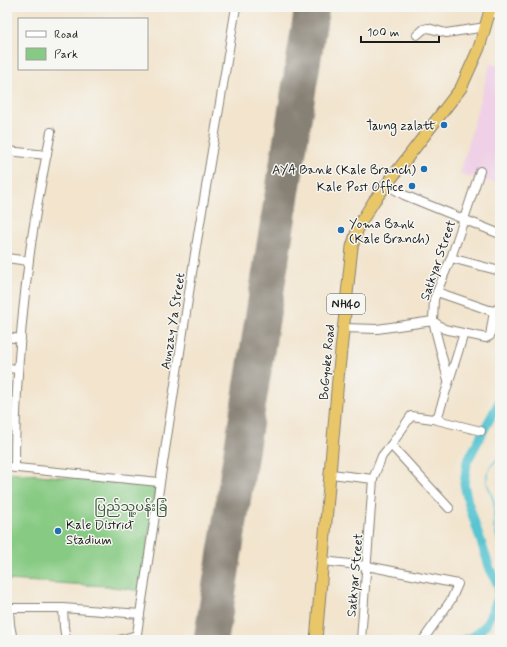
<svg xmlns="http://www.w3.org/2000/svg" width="507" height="647" font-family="Mynerve,'Noto Sans Myanmar',sans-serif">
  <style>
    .built { fill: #efd0e6 }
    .green { fill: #87ca83; stroke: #527350 }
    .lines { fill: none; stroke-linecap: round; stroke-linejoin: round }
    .stream { stroke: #59c5d1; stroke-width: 1.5 }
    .river { stroke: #59c5d1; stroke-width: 9 }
    .runway { stroke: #878074; stroke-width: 35 }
    .minor-casing { stroke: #878074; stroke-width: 10 }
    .highway-casing { stroke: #878074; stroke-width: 13 }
    .minor { stroke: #fff; stroke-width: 8 }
    .highway { stroke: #e9c769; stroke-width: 11 }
    .poi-dot { fill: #1f6fb2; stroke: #f6f6f2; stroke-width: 1.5 }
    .labels { text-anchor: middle; stroke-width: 3; stroke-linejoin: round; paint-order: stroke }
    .shield { fill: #f6f6f2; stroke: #5d5d5c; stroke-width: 1 }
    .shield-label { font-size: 12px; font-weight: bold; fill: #1c1c1c }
    .poi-label { font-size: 13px; fill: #1c1c1c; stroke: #f6f6f2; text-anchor: end }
    .street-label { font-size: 13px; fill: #1c1c1c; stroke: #f6f6f2 }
    .park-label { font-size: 13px; fill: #415940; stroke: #f6f6f2 }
  </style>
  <rect width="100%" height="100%" fill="#f6f6f2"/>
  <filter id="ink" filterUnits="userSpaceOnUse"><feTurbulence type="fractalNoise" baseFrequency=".025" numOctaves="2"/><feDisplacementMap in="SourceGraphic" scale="8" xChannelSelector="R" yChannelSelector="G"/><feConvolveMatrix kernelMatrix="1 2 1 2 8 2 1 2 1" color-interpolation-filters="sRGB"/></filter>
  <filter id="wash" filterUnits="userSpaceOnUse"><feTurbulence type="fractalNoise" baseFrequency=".012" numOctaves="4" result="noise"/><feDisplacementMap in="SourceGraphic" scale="16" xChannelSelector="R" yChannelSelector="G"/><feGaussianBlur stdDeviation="0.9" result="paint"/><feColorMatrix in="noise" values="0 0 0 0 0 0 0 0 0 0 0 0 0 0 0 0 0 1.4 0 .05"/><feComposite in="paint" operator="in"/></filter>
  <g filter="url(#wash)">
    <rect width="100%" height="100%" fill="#f2e4cd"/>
    <polygon class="built" points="490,64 500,66 500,184 460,174"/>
    <polygon class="green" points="7,472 156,486 141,591 105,586 7,580"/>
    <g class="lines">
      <g class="stream">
        <polyline points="500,456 491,466 487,475 487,483 494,502 494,528 500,547"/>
        <polyline points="499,587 500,583"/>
      </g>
      <polyline class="river" points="464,640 474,636 486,625 498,598 499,587 490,569 468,502 464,484 467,462 500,400"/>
      <polyline class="runway" points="211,640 312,7"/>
    </g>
  </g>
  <g filter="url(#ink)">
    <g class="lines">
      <g class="minor-casing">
        <g id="minor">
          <polyline points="490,13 500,14"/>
          <polyline points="417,35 424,29 428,28 446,33 486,27"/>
          <polyline points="7,151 47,155"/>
          <polyline points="480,171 451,258 434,299 433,321 444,329 486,338 490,336 494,311"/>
          <polyline points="387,185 404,195 500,234"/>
          <polyline points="7,258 28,261"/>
          <polyline points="451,258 500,271"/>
          <polyline points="437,292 489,310 494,311 500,307"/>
          <polyline points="343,328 377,329 433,321 448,380"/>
          <polyline points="7,337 21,339"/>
          <polyline points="7,368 18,369"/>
          <polyline points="433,419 481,431"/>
          <polyline points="7,467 159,482"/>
          <path d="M15 468C15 399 20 329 29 260 34 217 43 174 51 132"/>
          <polyline points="331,474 373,479"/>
          <polyline points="449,508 391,445 411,416 433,419 438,416 464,333"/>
          <polyline points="323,561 367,566 458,584 451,600 423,640"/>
          <polyline points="63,608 64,627 66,640"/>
          <polyline points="13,640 10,625 9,610 11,608 63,608 140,614"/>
          <polyline points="119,640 137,635"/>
          <polyline points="136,640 196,247 236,7"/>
          <polyline points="361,640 373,479 382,456 391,445"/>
        </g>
      </g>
      <g class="highway-casing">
        <polyline id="highway" points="316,640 338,379 352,247 359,225 374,201 461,88 479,48 491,7"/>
      </g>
      <use href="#minor" class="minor"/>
      <use href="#highway" class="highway"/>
    </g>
  </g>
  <g class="poi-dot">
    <circle cx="444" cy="125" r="4"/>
    <circle cx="424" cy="169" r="4"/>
    <circle cx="412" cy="186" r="4"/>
    <circle cx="341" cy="230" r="4"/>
    <circle cx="58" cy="531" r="4"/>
  </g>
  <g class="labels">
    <rect class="shield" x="327" y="294" width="38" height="20" rx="3"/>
    <g class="shield-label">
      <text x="346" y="308">NH40</text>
    </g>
    <g class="poi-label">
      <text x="436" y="130">Taung zalatt</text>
      <text x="416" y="174">AYA Bank (Kale Branch)</text>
      <text x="404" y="191">Kale Post Office</text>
      <text x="349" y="228" text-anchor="start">Yoma Bank<tspan x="349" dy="15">(Kale Branch)</tspan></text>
      <text x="66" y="529" text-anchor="start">Kale District<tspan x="66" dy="15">Stadium</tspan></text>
    </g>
    <g class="street-label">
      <text transform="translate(437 260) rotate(-71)" y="5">Satkyar Street</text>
      <text transform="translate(172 321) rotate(-81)" y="5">Aunzay Ya Street</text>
      <text transform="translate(326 362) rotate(-85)" y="5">BoGyoke Road</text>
      <text transform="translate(354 575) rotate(-85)" y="5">Satkyar Street</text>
    </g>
    <g class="park-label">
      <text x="131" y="511">ပြည်သူ့ပန်းခြံ</text>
    </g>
  </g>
  <rect width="507" height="647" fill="none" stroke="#f6f6f2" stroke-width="24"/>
  <rect x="18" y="18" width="130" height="52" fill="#f6f6f2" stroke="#9f9f9c"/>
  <rect x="26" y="31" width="20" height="6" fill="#ffffff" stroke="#9f9f9c"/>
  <text x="54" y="38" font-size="12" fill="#1c1c1c">Road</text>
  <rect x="26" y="48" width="20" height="12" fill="#87ca83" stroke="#9f9f9c"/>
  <text x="54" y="58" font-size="12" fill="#1c1c1c">Park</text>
  <path d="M361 36v6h78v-6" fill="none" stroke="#1c1c1c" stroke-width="2"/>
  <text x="367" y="36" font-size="12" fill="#1c1c1c" stroke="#f6f6f2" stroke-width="3" paint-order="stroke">100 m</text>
</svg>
